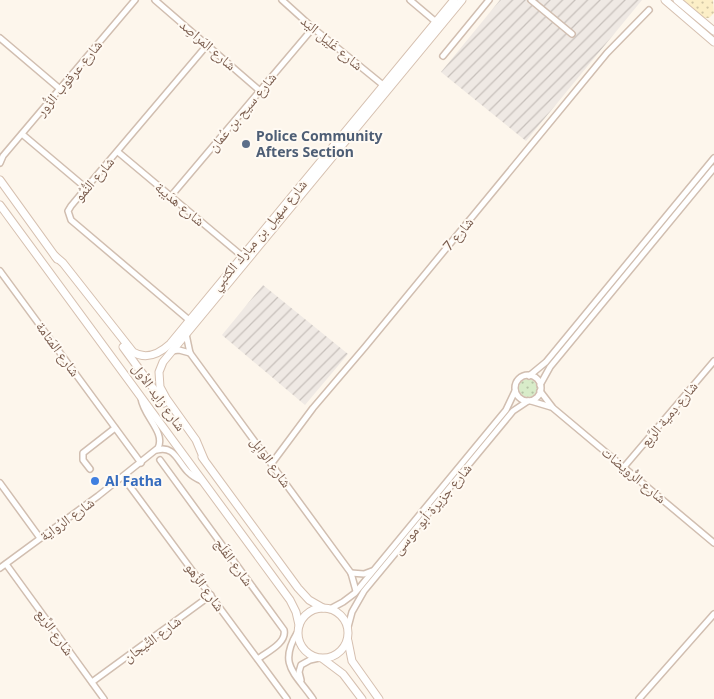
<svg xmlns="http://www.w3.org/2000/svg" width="714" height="699" font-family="'Noto Sans','Noto Naskh Arabic',sans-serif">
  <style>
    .industrial { fill: url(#industrial-furrows) }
    .grass { fill: url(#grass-dots) }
    .sand { fill: url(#sand-dots) }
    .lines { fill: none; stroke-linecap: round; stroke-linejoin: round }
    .street-casing { stroke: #d1beb0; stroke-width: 8 }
    .secondary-casing { stroke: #d6c0b0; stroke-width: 9 }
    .street { stroke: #fff; stroke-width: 5 }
    .secondary { stroke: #fff; stroke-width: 7 }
    .service-dot { fill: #5c6f8a; stroke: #fffaf3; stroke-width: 2 }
    .shop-dot { fill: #3f7fe0; stroke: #fffaf3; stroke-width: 2 }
    .labels { text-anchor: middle; stroke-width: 4; stroke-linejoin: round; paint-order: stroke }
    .street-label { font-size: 14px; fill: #7a5c4d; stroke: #fffaf3 }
    .service-label { font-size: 14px; font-weight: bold; fill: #4e5e75; stroke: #fffaf3; text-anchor: start }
    .shop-label { font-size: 14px; font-weight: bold; fill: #366cbe; stroke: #fffaf3; text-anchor: start }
  </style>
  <defs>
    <pattern id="industrial-furrows" width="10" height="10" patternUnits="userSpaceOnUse" patternTransform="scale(1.25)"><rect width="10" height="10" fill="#efe9e4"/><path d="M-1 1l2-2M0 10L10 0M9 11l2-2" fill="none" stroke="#c7c0bb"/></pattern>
    <pattern id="grass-dots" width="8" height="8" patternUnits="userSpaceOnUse" patternTransform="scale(1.25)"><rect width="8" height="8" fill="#d8ecc9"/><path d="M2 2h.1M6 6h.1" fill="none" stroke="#b4c2a5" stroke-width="1.8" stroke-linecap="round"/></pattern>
    <pattern id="sand-dots" width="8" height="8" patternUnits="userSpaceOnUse" patternTransform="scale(1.25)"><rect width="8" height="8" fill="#fcefc7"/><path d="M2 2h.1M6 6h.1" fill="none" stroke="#d1c5a4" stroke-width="1.8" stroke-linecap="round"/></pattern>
  </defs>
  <rect width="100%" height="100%" fill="#fdf6ec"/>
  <g class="industrial">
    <polygon points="500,0 642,0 526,141 441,72"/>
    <polygon points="263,285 348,354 305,405 222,335"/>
  </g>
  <circle class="grass" cx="528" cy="388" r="9"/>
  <polygon class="sand" points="683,0 713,0 714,13 709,18 704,18"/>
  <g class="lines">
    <g class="street-casing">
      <g id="street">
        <polyline points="155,0 260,91"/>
        <polyline points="282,0 313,28 383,85"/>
        <polyline points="410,0 436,22"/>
        <polyline points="531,0 572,34"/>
        <polyline points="0,38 60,89"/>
        <polyline points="443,56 489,0"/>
        <polyline points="22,134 86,188"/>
        <polyline points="118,152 242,256"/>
        <polyline points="0,163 3,156 135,0"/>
        <polyline points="171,196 313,28"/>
        <polyline points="0,271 141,463"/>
        <polyline points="189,320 71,220 68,211 71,206 86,188 208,44"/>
        <polyline points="186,334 190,353 351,573 356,591"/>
        <polyline points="171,351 179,350 190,353"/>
        <circle cx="528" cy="388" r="13"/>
        <polyline points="529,376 546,362 714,158"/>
        <polyline points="540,385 550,367 714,168"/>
        <polyline points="540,391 553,408 714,543"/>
        <polyline points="531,401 551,407"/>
        <path d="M157 450C174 445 178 462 188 472 192 476 197 479 202 481"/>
        <path d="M160 460 284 630C287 643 267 652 258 659"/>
        <polyline points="272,463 313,408 365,347 607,53 649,10"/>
        <polyline points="624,467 714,361"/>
        <polyline points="90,469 83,460 83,453 115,428"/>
        <polyline points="123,477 287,699"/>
        <polyline points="0,483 40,538"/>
        <polyline points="6,564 104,699"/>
        <path d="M0 568 98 496 158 448C166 432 143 416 141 398"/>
        <polyline points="351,573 364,574 372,571"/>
        <polyline points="330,609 343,602 355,593 506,410 515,391"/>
        <polyline points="348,627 352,612 364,591 513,411 528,401"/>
        <path d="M297 633C278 665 295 673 313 699"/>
        <polyline points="301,680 299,672 301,665 310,660 319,658"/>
        <polyline points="92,682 211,595"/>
        <polyline points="639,699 714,614"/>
      </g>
    </g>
    <g class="secondary-casing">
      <g id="secondary">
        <polyline points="665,0 714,42"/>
        <polyline points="677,0 714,31"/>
        <polyline points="0,180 57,259"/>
        <polyline points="0,205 290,600 296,612 299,625"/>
        <path d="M55 256 63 263 133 352C146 360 159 354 170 344L454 0"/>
        <polyline points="123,347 164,403"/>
        <polyline points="202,457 298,588 309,600 323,608"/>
        <polyline points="204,459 196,440 166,398 160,387 159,372 163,362 462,0"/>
        <circle cx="323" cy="633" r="25"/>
        <polyline points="348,641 352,661 379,699"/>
        <polyline points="323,659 343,674 362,699"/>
      </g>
    </g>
    <use href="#street" class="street"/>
    <use href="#secondary" class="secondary"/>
  </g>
  <circle class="service-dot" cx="246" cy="144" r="5"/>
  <circle class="shop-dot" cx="95" cy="481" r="5"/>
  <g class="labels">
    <g class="street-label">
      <text transform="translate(332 43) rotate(40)" y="5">شارع غَلِيل اليَد</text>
      <text transform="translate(208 45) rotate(41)" y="5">شارع المَراصِد</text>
      <text transform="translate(69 78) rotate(-50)" y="5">شارع عرقوب الزُّور</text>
      <text transform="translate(242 112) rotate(-50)" y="5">شارع سيح بن عُمان</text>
      <text transform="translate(94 179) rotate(-49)" y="5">شارع النُّمُو</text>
      <text transform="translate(180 204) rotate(40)" y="5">شارع هدَيبة</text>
      <text transform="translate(458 234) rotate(-50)" y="5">شارع 7</text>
      <text transform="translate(259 235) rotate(-50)" y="5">شارع سهيل بن مبارك الكتبي</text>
      <text transform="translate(58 349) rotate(54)" y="5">شارع المَتامة</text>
      <text transform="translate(159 397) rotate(54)" y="5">شارع زايد الأول</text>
      <text transform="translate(669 414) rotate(-50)" y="5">شارع دِمية الرَّبع</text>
      <text transform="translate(271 462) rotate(54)" y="5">شارع الوابِل</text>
      <text transform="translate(634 475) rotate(40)" y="5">شارع الرُّويضات</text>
      <text transform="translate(432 509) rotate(-50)" y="5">شارع جزيرة أبو موسى</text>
      <text transform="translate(67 519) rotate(-36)" y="5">شارع الرُواية</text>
      <text transform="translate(234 562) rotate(54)" y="5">شارع الفَلَج</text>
      <text transform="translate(205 587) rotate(54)" y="5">شارع الزَّهو</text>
      <text transform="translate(55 632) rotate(54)" y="5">شارع الرِّيع</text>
      <text transform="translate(152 639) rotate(-36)" y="5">شارع التِّيجان</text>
    </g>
    <g class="service-label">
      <text x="256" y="141">Police Community<tspan x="256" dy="16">Afters Section</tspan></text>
    </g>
    <g class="shop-label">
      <text x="105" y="486">Al Fatha</text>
    </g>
  </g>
</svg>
